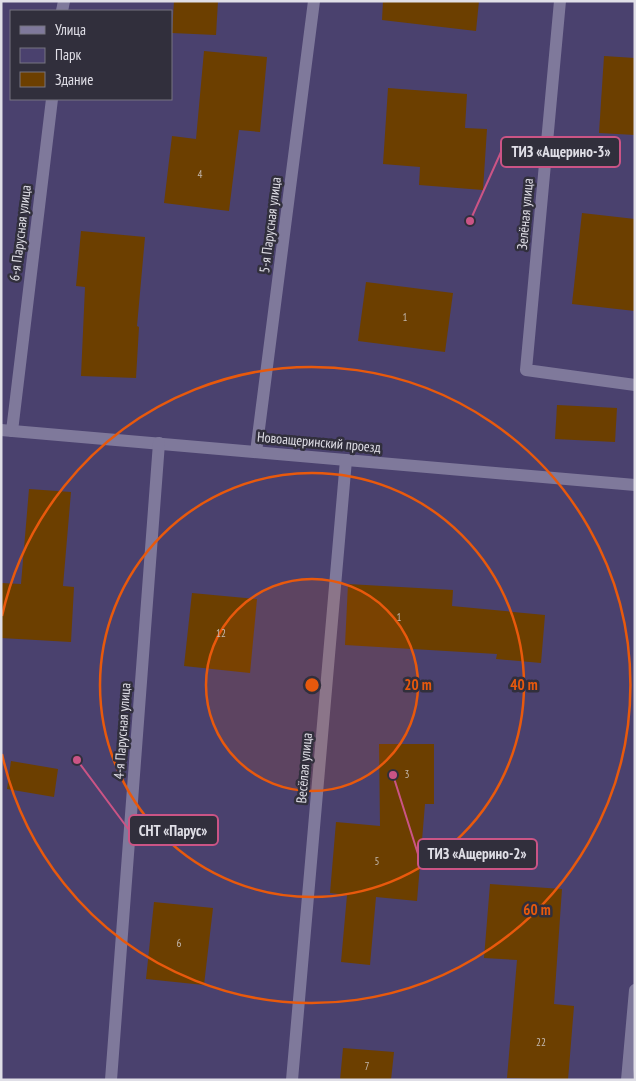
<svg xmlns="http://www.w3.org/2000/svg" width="636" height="1081" font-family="'PT Sans Narrow',sans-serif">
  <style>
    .green { fill: #4a416e; fill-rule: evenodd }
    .building { fill: #6c3f00 }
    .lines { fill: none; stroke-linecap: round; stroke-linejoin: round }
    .minor { stroke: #7f799b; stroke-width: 12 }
    .ring { fill: none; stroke: #e8590c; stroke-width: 2.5 }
    .labels { text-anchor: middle; stroke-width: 5; stroke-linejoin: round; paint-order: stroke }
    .number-label { font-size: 11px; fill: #c3b7ad }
    .street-label { font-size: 14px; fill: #e0dfe7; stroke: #312f3c }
    .centre { fill: #e8590c; stroke: #312f3c; stroke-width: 2.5 }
    .ring-label { font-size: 15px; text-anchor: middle; font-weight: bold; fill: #e8590c; stroke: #312f3c; stroke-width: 5; stroke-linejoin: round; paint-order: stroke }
    .leader { fill: none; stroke: #cb5485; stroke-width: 2 }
    .callout-dot { fill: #cb5485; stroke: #312f3c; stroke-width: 2 }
    .callout { fill: #312f3c; stroke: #cb5485; stroke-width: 2 }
    .callout-label { font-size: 15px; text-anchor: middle; font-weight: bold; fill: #e0dfe7 }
  </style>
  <rect width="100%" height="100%" fill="#312f3c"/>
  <path class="green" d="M1 1H635V1080H1ZM11 11H171V99H11Z"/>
  <g class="building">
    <polygon points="174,1 218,1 216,35 172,33"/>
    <polygon points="383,1 479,1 476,31 382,20"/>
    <polygon points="204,51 267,57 260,132 239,130 229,211 164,203 172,136 196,139"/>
    <polygon points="604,56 635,58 635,135 599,133"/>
    <polygon points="388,88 467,94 465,128 487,129 483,190 419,185 420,167 383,164"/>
    <polygon points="582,213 635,219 635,311 572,304"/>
    <polygon points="81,231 145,237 137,326 139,327 136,378 81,376 85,287 76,286"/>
    <polygon points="366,282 453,293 445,352 358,341"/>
    <polygon points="557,405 617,408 615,442 555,439"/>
    <polygon points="29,489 71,492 63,586 74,587 71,642 1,638 1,583 21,584"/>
    <polygon points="348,584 453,590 452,606 545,615 541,663 496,659 497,654 345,645"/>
    <polygon points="192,593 257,599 250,673 184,666"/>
    <polygon points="379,744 434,744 434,804 425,804 417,901 376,897 370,965 341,962 347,895 330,893 336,822 380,826"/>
    <polygon points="11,761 58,769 54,797 7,789"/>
    <polygon points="490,884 562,889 554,1004 574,1006 568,1080 507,1078 517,960 484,958"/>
    <polygon points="154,902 213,908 204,985 146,979"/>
    <polygon points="343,1048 394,1052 391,1080 340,1080"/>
  </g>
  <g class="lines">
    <g class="minor">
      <polyline points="560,1 526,370 635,385"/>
      <polyline points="62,11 64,1"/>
      <polyline points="1,430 635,485"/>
      <polyline points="12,431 52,99"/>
      <polyline points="256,452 314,1"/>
      <polyline points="111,1080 159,443"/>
      <polyline points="292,1080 346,460"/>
      <polyline points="627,1080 635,990"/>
    </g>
  </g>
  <circle cx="312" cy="685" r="106" fill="#e8590c" fill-opacity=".12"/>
  <g class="ring">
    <circle cx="312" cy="685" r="106"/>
    <circle cx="312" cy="685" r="212"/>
    <path d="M2 616A318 318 0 1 1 2 754"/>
  </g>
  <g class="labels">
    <g class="number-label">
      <text x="200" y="178">4</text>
      <text x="405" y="321">1</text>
      <text x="399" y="621">1</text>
      <text x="221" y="637">12</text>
      <text x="407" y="778">3</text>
      <text x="377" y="865">5</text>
      <text x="179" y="947">6</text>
      <text x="541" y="1046">22</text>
      <text x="367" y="1070">7</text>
    </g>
    <g class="street-label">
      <text transform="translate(525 214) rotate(-85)" y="5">Зелёная улица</text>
      <text transform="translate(270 225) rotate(-83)" y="5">5-я Парусная улица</text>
      <text transform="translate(20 233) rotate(-83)" y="5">6-я Парусная улица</text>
      <text transform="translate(319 442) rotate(5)" y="5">Новоащеринский проезд</text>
      <text transform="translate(122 731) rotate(-86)" y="5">4-я Парусная улица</text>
      <text transform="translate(304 768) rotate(-85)" y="5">Весёлая улица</text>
    </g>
  </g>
  <circle cx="312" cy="685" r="8" class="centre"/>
  <g class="ring-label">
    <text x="418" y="690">20 m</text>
    <text x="524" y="690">40 m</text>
    <text x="537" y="915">60 m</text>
  </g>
  <path class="leader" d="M470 221L501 152M77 760L129 830M393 775L418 854"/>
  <g class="callout-dot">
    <circle cx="470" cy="221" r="5"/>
    <circle cx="77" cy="760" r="5"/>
    <circle cx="393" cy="775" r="5"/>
  </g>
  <g class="callout">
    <rect x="501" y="137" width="119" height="30" rx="5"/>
    <rect x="129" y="815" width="89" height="30" rx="5"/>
    <rect x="418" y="839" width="119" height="30" rx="5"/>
  </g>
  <g class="callout-label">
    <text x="561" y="157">ТИЗ «Ащерино-3»</text>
    <text x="173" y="836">СНТ «Парус»</text>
    <text x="477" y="859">ТИЗ «Ащерино-2»</text>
  </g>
  <rect width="636" height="1081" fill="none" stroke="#e0dfe7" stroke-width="5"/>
  <rect x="10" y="10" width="162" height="90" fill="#312f3c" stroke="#777580"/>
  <rect x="20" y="26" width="25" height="8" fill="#7f799b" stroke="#777580"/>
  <text x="55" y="35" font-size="15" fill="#e0dfe7">Улица</text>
  <rect x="20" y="48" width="25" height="15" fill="#4a416e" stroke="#777580"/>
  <text x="55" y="60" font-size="15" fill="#e0dfe7">Парк</text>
  <rect x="20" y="72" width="25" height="15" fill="#6c3f00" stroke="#777580"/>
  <text x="55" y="85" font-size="15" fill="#e0dfe7">Здание</text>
</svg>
